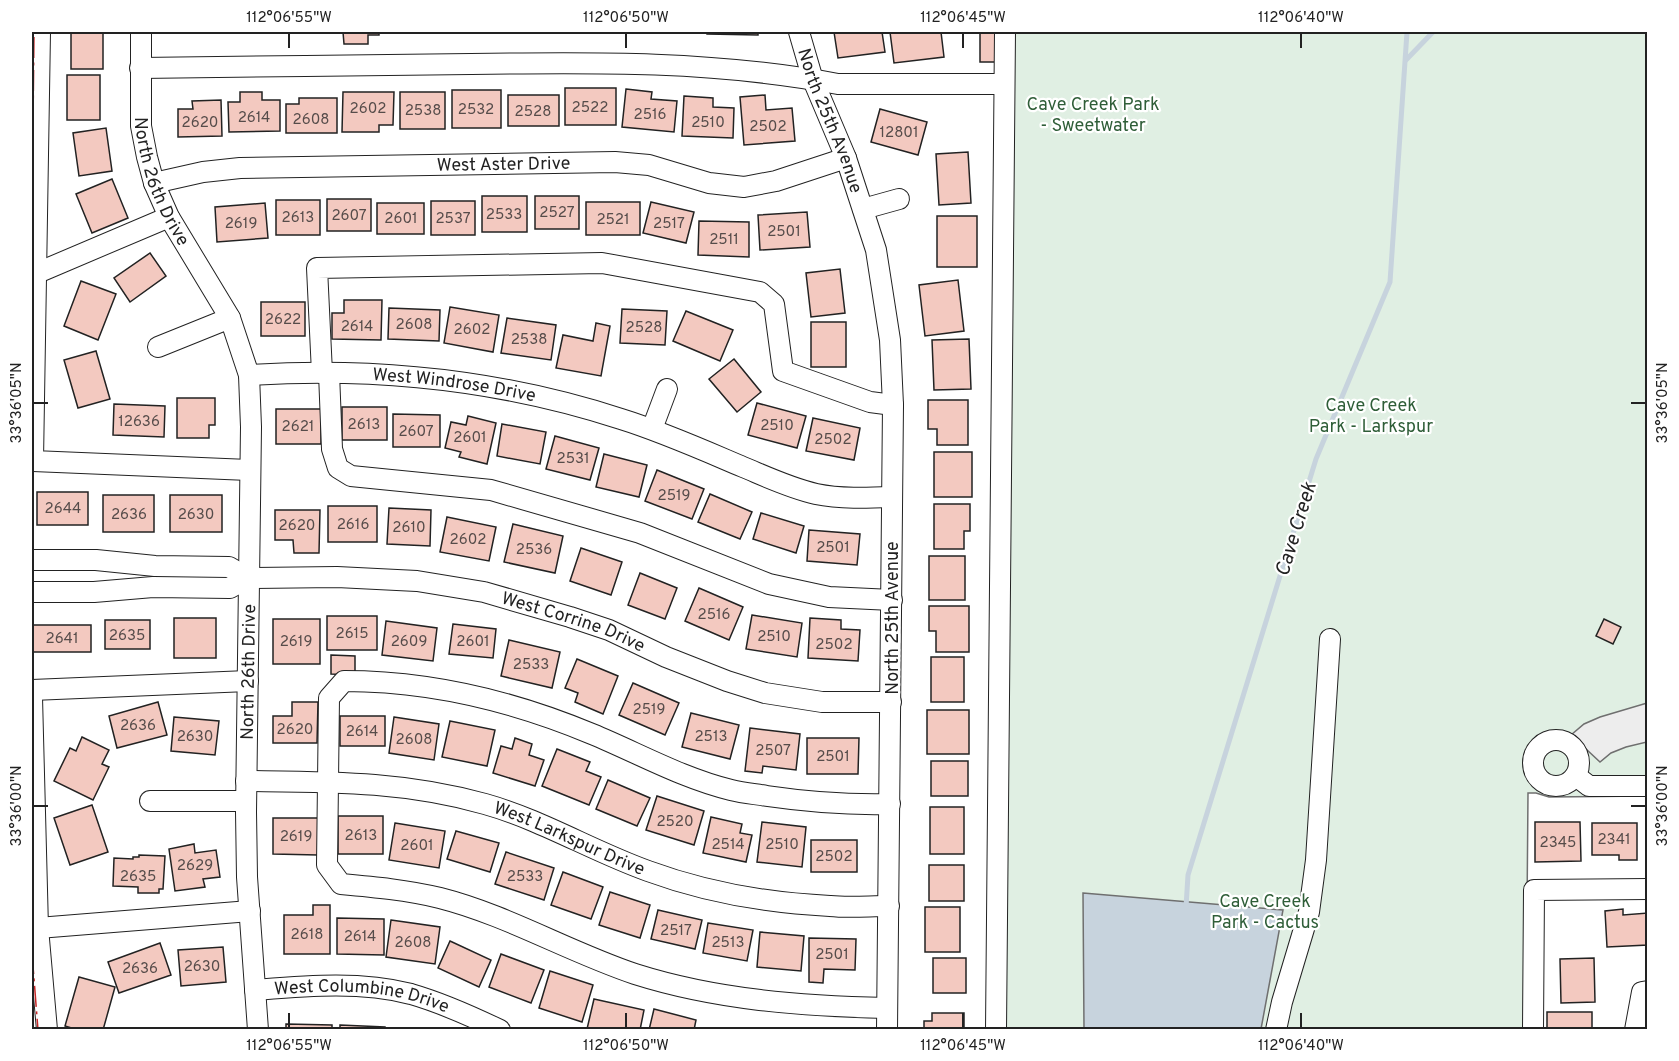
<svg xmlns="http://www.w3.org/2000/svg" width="1679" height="1061" font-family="Overpass,sans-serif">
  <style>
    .green { fill: #e0efe3; stroke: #6f6f6f; stroke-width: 1.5 }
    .parking { fill: #ededed; stroke: #6f6f6f; stroke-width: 1.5 }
    .water { fill: #c7d3dd; stroke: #6f6f6f; stroke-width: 1.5 }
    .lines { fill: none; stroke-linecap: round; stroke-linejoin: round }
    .stream { stroke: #c7d3dd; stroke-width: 5 }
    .building { fill: #f3c9c0; stroke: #222; stroke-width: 1.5 }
    .minor-casing { stroke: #222; stroke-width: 22 }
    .minor { stroke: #fff; stroke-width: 20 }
    .power { stroke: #c62828; stroke-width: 1.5; stroke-dasharray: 21 4.5 3 4.5; stroke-linecap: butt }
    .ticks { fill: none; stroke: #222; stroke-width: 2 }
    .labels { text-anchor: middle; stroke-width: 4.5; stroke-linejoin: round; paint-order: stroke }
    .number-label { font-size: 15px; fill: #564c4a }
    .park-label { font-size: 18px; fill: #2f5e38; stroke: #fff }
    .street-label { font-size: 18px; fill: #222; stroke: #fff }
    .water-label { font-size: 20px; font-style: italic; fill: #222; stroke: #fff }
    .neatline { fill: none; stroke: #222; stroke-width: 2 }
    .ticks-label { font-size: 15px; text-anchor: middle; fill: #222 }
  </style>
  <rect width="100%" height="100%" fill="#fff"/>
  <polygon class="green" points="1005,32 1647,32 1647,796 1549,797 1536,793 1528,793 1526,1029 1002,1030"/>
  <polygon class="parking" points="1647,703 1647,742 1626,747 1611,753 1600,762 1571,735 1584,724 1600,717"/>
  <polygon class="water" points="1083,893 1283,910 1261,1029 1084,1029"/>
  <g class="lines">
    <g class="stream">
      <polyline points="1406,60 1433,32"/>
      <polyline points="1186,907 1188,875 1316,459 1390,282 1407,32"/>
    </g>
  </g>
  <g class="building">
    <rect x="71" y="32" width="32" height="37"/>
    <polygon points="343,32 379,32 379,35 368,35 368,44 344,44"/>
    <polygon points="707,32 758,32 758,35 707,34"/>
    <polygon points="834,32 882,32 885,52 838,58"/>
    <polygon points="890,32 941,32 944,57 894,63"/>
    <rect x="980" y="32" width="16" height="30"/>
    <rect x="67" y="75" width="33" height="45"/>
    <rect x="565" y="88" width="51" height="37"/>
    <polygon points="626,89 652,92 651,99 677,101 674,132 622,127"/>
    <rect x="452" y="90" width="49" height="38"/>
    <polygon points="240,92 262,92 262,100 280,100 280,131 229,132 228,102 240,102"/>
    <polygon points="343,92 394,92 393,125 379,125 379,132 342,132"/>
    <rect x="400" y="92" width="45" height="37"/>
    <rect x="508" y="95" width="51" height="31"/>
    <polygon points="765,95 766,110 792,108 795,141 744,145 740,97"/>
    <polygon points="684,96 713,98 713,107 734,108 733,138 682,136"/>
    <polygon points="299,98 337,98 337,133 286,133 286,104 299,104"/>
    <polygon points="221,100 222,136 178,137 178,109 193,109 192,101"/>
    <polygon points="880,109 927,122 918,155 871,142"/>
    <polygon points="106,128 112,171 79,176 73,133"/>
    <polygon points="968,152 971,203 939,205 936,154"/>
    <polygon points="112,179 128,218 92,233 76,194"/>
    <rect x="482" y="196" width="45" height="36"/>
    <rect x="535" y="196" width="44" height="33"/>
    <rect x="327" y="199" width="44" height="32"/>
    <rect x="276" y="200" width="44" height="35"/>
    <rect x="431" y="201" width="44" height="34"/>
    <rect x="586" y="202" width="54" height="33"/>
    <polygon points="651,202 694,212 686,243 643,233"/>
    <polygon points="265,203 268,238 217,242 215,207"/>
    <rect x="377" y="203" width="47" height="31"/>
    <polygon points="807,212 810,247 760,250 758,215"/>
    <rect x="937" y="216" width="40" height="51"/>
    <polygon points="699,221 749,222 749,257 698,255"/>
    <polygon points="150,253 166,276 130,302 114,278"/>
    <polygon points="840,269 845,313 811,317 806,273"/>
    <polygon points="958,280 964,331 925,336 919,285"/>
    <polygon points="81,281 116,294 98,340 64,326"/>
    <polygon points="344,300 382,300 381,340 332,339 332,313 344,313"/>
    <rect x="261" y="302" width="44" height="34"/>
    <polygon points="450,307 499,315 493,352 444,343"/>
    <polygon points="389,308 440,310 439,341 388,339"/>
    <polygon points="622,309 667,311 665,345 620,343"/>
    <polygon points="686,311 733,330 720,361 673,341"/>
    <polygon points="507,318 556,325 551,360 501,353"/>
    <rect x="811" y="322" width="35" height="45"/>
    <polygon points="596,323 610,326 601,376 556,368 563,335 593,341"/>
    <polygon points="969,339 971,389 934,390 932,340"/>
    <polygon points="96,351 110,399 78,408 64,360"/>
    <polygon points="734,359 761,392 737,412 709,379"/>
    <polygon points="177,398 215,398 215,425 209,425 209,438 177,438"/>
    <polygon points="928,400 968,400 968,445 937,445 937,429 928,429"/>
    <polygon points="757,403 806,416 797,448 748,435"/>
    <polygon points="114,404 165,406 164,437 113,435"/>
    <rect x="342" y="407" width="45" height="33"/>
    <rect x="276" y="409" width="45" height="35"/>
    <polygon points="393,414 440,415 440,447 393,447"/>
    <polygon points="468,416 496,423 487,464 459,457 461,452 445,448 451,422 466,425"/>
    <polygon points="813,418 860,428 854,460 806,451"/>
    <polygon points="502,424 546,432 540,464 497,456"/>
    <polygon points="555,436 599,448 590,480 546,469"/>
    <rect x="934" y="452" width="38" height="45"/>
    <polygon points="604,454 647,465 639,497 596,487"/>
    <polygon points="657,470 704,489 692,519 645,501"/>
    <rect x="37" y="492" width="51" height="33"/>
    <polygon points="710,494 752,512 740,539 698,522"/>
    <rect x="103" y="495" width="51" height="37"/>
    <rect x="170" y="495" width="52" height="37"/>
    <polygon points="934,504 970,504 970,531 964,531 964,549 934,549"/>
    <rect x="328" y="506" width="49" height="36"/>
    <polygon points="389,508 431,510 430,546 387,544"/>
    <polygon points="275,510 320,510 319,553 294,553 293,540 275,540"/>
    <polygon points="761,513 804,526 796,553 753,539"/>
    <polygon points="447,517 496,527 489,561 440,552"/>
    <polygon points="513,524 563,536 555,573 504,562"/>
    <polygon points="809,530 860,534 857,565 807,561"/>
    <polygon points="581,548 622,562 611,595 570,581"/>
    <rect x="929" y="556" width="36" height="44"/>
    <polygon points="640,573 677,588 665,619 628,605"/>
    <polygon points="699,588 743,607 729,640 685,621"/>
    <polygon points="929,606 969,606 969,652 936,652 936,631 929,631"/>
    <polygon points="752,615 802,623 797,657 746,649"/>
    <rect x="327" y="616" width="50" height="34"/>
    <rect x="174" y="618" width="42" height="40"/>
    <polygon points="810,618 841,620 841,629 860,630 858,661 808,658"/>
    <rect x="273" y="619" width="47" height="45"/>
    <polygon points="1604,619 1621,627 1613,644 1596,636"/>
    <rect x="105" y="620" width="45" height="29"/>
    <polygon points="386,621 437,628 433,661 382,655"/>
    <polygon points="453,624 496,629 493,658 449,654"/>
    <rect x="33" y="625" width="58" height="27"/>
    <polygon points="509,640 560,652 552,688 501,676"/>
    <polygon points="331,655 355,656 355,675 331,674"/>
    <rect x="931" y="657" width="33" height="45"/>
    <polygon points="577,659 618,676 603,714 575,702 578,693 565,688"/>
    <polygon points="633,683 679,703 665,735 619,715"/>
    <polygon points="158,702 167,735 117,748 109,716"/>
    <polygon points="292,702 318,702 317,743 273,743 273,716 292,716"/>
    <rect x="927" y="710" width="42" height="44"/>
    <polygon points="691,713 739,725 730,759 682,747"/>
    <rect x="340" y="716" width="45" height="30"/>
    <polygon points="174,717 219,721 215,755 171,751"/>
    <polygon points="394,717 439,724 434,760 389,753"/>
    <polygon points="450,721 495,730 487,766 442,757"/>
    <polygon points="750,728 800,734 796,770 763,766 762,773 745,771"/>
    <polygon points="82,737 109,750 102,764 109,767 93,800 54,781 70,748 76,751"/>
    <polygon points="515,738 532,744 529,755 544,760 535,786 493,773 501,746 512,749"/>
    <polygon points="807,738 859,738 858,774 807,774"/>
    <polygon points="557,749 590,762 586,771 601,777 589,805 542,786"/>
    <rect x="931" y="761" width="37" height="35"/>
    <polygon points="608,780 650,798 637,826 596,809"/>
    <polygon points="657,796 704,811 694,845 646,830"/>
    <polygon points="92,805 108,852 70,865 54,818"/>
    <rect x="930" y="807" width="34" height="47"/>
    <rect x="338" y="816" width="45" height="38"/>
    <polygon points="711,817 742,824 740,833 752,835 746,862 703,853"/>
    <polygon points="273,818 318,818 318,855 273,854"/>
    <polygon points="762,822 806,827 802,867 757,862"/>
    <polygon points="1535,822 1580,822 1581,861 1535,862"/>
    <polygon points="395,823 445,831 439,868 389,860"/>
    <polygon points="1592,823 1637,823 1637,860 1619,860 1619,855 1592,855"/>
    <polygon points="456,831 499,843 490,872 447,859"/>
    <rect x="811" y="840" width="46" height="32"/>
    <polygon points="194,844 195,853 216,850 220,877 203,879 205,887 175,891 169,849"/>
    <polygon points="506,852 554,868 544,900 495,884"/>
    <polygon points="139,855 165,856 163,889 159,889 159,893 138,893 138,887 113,886 114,858 133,859 133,857 139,857"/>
    <rect x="929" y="865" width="35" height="36"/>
    <polygon points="563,872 603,887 591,919 551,905"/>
    <polygon points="610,892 650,905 640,938 599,925"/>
    <polygon points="313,905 330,905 330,954 284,954 284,915 313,915"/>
    <rect x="925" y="907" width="35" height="45"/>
    <polygon points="1623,909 1623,915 1648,913 1648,945 1607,947 1605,911"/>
    <polygon points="658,910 702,920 695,949 651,939"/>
    <polygon points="337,918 384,919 384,955 337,954"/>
    <polygon points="391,920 440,927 435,964 386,957"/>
    <polygon points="708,923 753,930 747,961 703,953"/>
    <polygon points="760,932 804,936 801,971 757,967"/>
    <polygon points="809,938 856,939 855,970 824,969 823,983 809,982"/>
    <polygon points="450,941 491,960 479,987 438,968"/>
    <polygon points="160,943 171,975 119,993 108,962"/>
    <polygon points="223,947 226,982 181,986 178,950"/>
    <polygon points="501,954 544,970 531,1003 489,987"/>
    <rect x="933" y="958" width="33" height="35"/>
    <polygon points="1594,958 1595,1002 1561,1003 1560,959"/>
    <polygon points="550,971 593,985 582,1022 539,1008"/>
    <polygon points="79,977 115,987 103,1030 78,1030 65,1026"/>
    <polygon points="594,999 644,1010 640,1030 587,1029"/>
    <polygon points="654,1009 696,1020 694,1030 649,1030"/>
    <rect x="1547" y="1012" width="45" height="18"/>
    <polygon points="932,1013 964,1013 964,1030 924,1030 924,1021 932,1021"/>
    <polygon points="286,1024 332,1025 332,1030 286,1030"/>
    <polygon points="340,1025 385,1027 385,1030 340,1030"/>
  </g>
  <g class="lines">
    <g class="minor-casing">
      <g id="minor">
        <polyline points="40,32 33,461 249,470"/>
        <path id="s1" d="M141 32V126L147 157 154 183 169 217 230 318 249 375 251 427 246 812 247 877 258 1030"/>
        <path id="s2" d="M799 32 813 80 846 158 876 250 890 340 893 405 887 1030"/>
        <path d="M140 68C250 67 361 65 471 64 594 62 717 61 838 84H1004"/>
        <path id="s3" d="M154 183 203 172 240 168 615 162 649 165 709 183 744 187 776 181 846 158"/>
        <polyline points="863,209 899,199"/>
        <polyline points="37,273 169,217"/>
        <polyline points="158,347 230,318"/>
        <polyline points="322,373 317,268 602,263 760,292 774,304 783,371 870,402 893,405"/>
        <polyline points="329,373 332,449 338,468 351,476 491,490 640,533 769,584 829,597 892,600"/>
        <path id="s4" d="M249 375C375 367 501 380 621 419 663 432 703 450 743 467 767 477 790 488 816 494 840 499 867 498 892 497"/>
        <polyline points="652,429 667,389"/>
        <polyline points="32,560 96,560 155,566 229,567 248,578"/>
        <path id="s5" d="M32 592H94L153 587 230 588 248 578 337 577 417 581 484 592 570 617 609 630 666 657 727 681 765 693 822 702H891"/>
        <polyline points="32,690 248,681"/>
        <polyline points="32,697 38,928 47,1030"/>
        <circle cx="1556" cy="763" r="23"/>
        <polyline points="1576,776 1589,786 1648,786"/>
        <path id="s6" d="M246 781C330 782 403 781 485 804 542 820 592 851 648 871 705 892 769 903 830 906 850 908 869 906 889 906"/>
        <polyline points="150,801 246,801"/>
        <polyline points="38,928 250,911"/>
        <path id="s7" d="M255 990C306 986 360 981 411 994 442 1003 471 1016 500 1030"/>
        <path d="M887 1008C802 1006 717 1000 635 974 569 952 507 915 440 898 407 890 374 887 341 884L327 865 329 698 344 681C430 681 513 701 592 734 638 753 682 778 731 790 743 793 755 794 767 796 808 802 849 805 890 804"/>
        <polyline points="996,1030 1005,32"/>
        <polyline points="1276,1030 1282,1002 1309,912 1316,860 1330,639"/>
        <polyline points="1533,1030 1534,890 1648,889"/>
        <polyline points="1635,1030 1642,992 1648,991"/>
      </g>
    </g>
    <use href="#minor" class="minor"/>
    <g class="power">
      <polyline points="32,223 34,32"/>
      <polyline points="32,953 38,1030"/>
    </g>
  </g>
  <path class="ticks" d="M289 33V48M626 33V48M963 33V48M1301 33V48M33 403H48M1631 403H1646M33 806H48M1631 806H1646M289 1013V1028M626 1013V1028M963 1013V1028M1301 1013V1028"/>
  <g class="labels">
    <g class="number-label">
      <text x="590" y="112">2522</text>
      <text x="368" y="113">2602</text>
      <text x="476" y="114">2532</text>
      <text x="423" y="115">2538</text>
      <text x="533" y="116">2528</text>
      <text x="650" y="119">2516</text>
      <text x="254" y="122">2614</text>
      <text x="311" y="124">2608</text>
      <text x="200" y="127">2620</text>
      <text x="708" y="127">2510</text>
      <text x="768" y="131">2502</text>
      <text x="899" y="137">12801</text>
      <text x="557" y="217">2527</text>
      <text x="504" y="219">2533</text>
      <text x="349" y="220">2607</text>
      <text x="298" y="222">2613</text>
      <text x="401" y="223">2601</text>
      <text x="453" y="223">2537</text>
      <text x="613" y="224">2521</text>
      <text x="241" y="228">2619</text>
      <text x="669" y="228">2517</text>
      <text x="784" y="236">2501</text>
      <text x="724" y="244">2511</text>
      <text x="283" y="324">2622</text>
      <text x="414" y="329">2608</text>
      <text x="357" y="331">2614</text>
      <text x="644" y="332">2528</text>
      <text x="472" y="334">2602</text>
      <text x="529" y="344">2538</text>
      <text x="139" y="426">12636</text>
      <text x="364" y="429">2613</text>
      <text x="777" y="430">2510</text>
      <text x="298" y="431">2621</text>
      <text x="416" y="436">2607</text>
      <text x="470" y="442">2601</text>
      <text x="833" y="444">2502</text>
      <text x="573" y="463">2531</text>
      <text x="674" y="500">2519</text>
      <text x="63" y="513">2644</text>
      <text x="129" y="519">2636</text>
      <text x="196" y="519">2630</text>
      <text x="353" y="529">2616</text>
      <text x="297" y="530">2620</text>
      <text x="409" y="532">2610</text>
      <text x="468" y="544">2602</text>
      <text x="833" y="552">2501</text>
      <text x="534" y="554">2536</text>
      <text x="714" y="619">2516</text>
      <text x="352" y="638">2615</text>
      <text x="127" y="640">2635</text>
      <text x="774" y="641">2510</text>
      <text x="62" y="643">2641</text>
      <text x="296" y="646">2619</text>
      <text x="409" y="646">2609</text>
      <text x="473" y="646">2601</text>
      <text x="834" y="649">2502</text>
      <text x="531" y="669">2533</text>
      <text x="649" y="714">2519</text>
      <text x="138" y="730">2636</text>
      <text x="295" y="734">2620</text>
      <text x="362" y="736">2614</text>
      <text x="195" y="741">2630</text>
      <text x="711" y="741">2513</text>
      <text x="414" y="744">2608</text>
      <text x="773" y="755">2507</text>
      <text x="833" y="761">2501</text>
      <text x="675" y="826">2520</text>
      <text x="361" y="840">2613</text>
      <text x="296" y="841">2619</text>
      <text x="1614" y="844">2341</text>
      <text x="1558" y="847">2345</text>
      <text x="728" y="849">2514</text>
      <text x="782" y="849">2510</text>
      <text x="417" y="850">2601</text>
      <text x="834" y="861">2502</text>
      <text x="195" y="870">2629</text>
      <text x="138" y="881">2635</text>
      <text x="525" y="881">2533</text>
      <text x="676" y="935">2517</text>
      <text x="307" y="939">2618</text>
      <text x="360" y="941">2614</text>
      <text x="413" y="947">2608</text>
      <text x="728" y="947">2513</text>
      <text x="832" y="959">2501</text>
      <text x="202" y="971">2630</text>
      <text x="140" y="973">2636</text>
    </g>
    <g class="park-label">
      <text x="1093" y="110">Cave Creek Park<tspan x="1093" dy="21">- Sweetwater</tspan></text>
      <text x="1371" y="411">Cave Creek<tspan x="1371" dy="21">Park - Larkspur</tspan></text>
      <text x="1265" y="907">Cave Creek<tspan x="1265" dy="21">Park - Cactus</tspan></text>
    </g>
    <g class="street-label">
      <text dy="6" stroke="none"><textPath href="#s2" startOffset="94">North 25th Avenue</textPath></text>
      <text dy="6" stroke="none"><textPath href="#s3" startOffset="351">West Aster Drive</textPath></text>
      <text dy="6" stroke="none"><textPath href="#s1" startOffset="153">North 26th Drive</textPath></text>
      <text dy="6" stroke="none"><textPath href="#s4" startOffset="206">West Windrose Drive</textPath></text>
      <text transform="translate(892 618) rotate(-90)" y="6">North 25th Avenue</text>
      <text dy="6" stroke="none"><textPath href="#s5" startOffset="550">West Corrine Drive</textPath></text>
      <text transform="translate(248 672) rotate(-89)" y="6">North 26th Drive</text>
      <text dy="6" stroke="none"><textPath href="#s6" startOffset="332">West Larkspur Drive</textPath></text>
      <text dy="6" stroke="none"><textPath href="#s7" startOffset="108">West Columbine Drive</textPath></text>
    </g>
    <g class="water-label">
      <text transform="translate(1295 529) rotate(-73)" y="7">Cave Creek</text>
    </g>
  </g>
  <rect width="1679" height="1061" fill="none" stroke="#ffffff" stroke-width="66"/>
  <rect x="33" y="33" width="1613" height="995" class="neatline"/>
  <g class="ticks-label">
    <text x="289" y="22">112°06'55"W</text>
    <text x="626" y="22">112°06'50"W</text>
    <text x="963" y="22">112°06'45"W</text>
    <text x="1301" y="22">112°06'40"W</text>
    <text transform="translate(16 403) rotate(-90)" y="5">33°36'05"N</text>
    <text transform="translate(1662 403) rotate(-90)" y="5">33°36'05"N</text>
    <text transform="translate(16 806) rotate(-90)" y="5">33°36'00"N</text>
    <text transform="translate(1662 806) rotate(-90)" y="5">33°36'00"N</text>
    <text x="289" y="1050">112°06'55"W</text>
    <text x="626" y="1050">112°06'50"W</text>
    <text x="963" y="1050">112°06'45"W</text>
    <text x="1301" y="1050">112°06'40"W</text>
  </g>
</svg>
